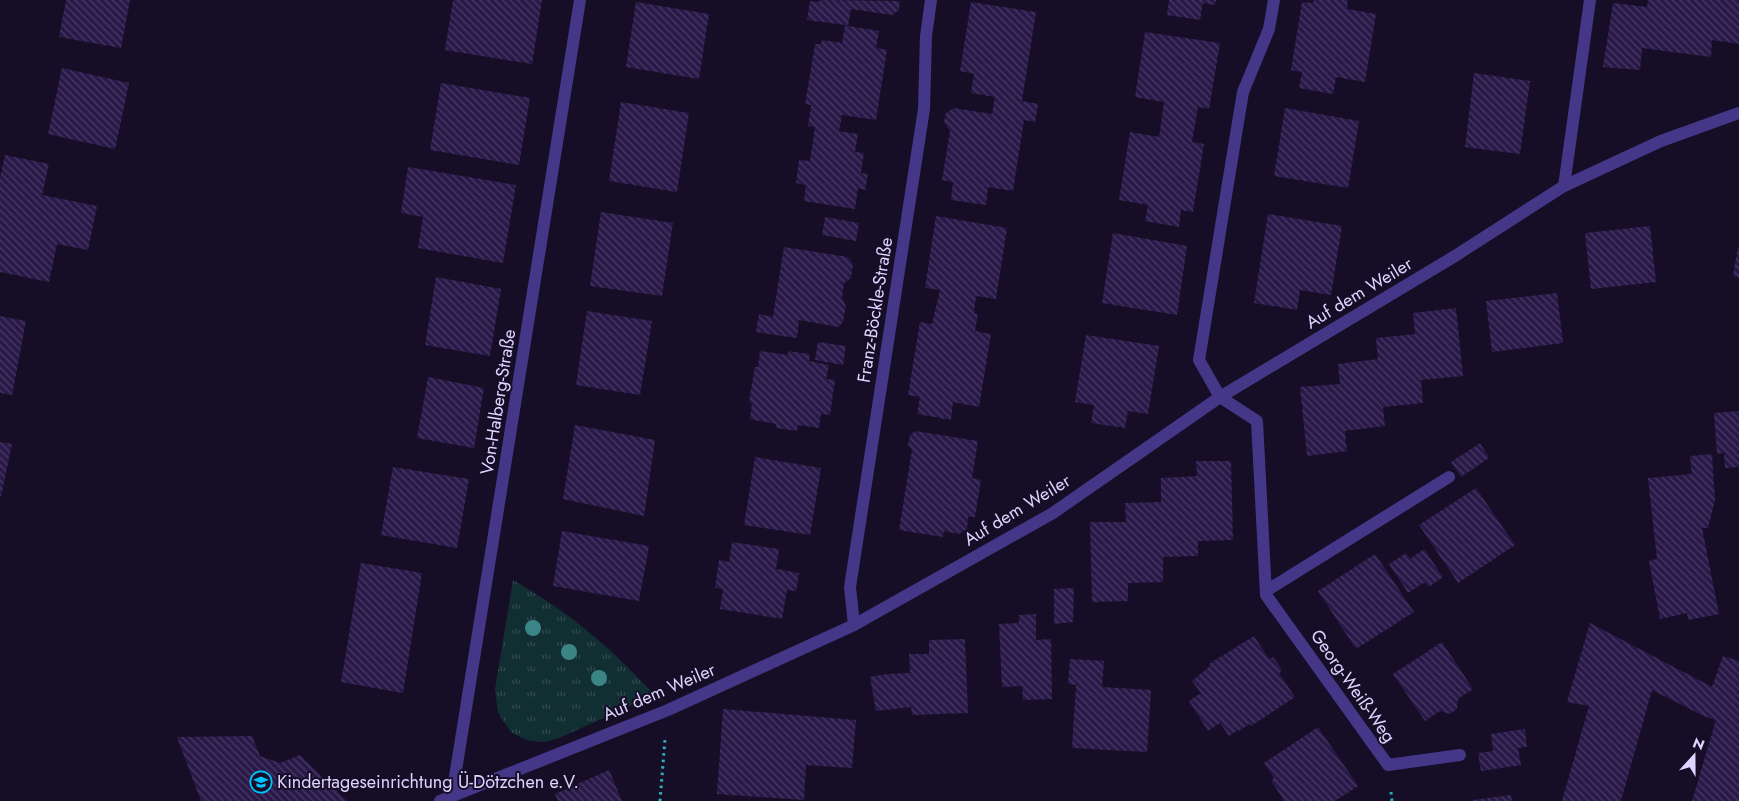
<svg xmlns="http://www.w3.org/2000/svg" width="1739" height="801" font-family="Jost,sans-serif">
  <style>
    .grass { fill: url(#grass-tufts) }
    .building { fill: url(#building-back-hatch) }
    .lines { fill: none; stroke-linecap: round; stroke-linejoin: round }
    .path { stroke: #29b3be; stroke-width: 3; stroke-dasharray: 2.5 4; stroke-linecap: butt }
    .lane { stroke: #453788; stroke-width: 12 }
    .street { stroke: #453788; stroke-width: 12 }
    .tree { fill: #3b8587 }
    .labels { text-anchor: middle; stroke-width: 4; stroke-linejoin: round; paint-order: stroke }
    .street-label { font-size: 18px; fill: #dfd4ff; stroke: #160e27 }
    .poi-label { font-size: 18px; fill: #dfd4ff; stroke: #160e27; text-anchor: start }
  </style>
  <defs>
    <pattern id="grass-tufts" width="24" height="20" patternUnits="userSpaceOnUse" patternTransform="scale(1.25)"><rect width="24" height="20" fill="#112e32"/><path d="M3 7l-1-3M5 7V3M7 7l1-3M15 17l-1-3M17 17v-4M19 17l1-3" fill="none" stroke="#334b51"/></pattern>
    <pattern id="building-back-hatch" width="6" height="6" patternUnits="userSpaceOnUse" patternTransform="scale(1.25)"><rect width="6" height="6" fill="#291949"/><path d="M-1 5l2 2M0 0l6 6M5-1l2 2" fill="none" stroke="#483a64"/></pattern>
  </defs>
  <rect width="100%" height="100%" fill="#160e27"/>
  <path class="grass" d="M513 580C540 596 567 613 591 634 614 652 634 674 655 695L559 738 545 742 530 741 520 737 511 732 498 713 495 689Z"/>
  <g class="building">
    <polygon points="66,0 130,0 121,48 59,37"/>
    <polygon points="453,0 542,0 532,64 445,50"/>
    <polygon points="820,0 900,1 899,10 892,15 851,9 848,26 879,31 876,48 887,50 876,120 842,115 839,131 858,134 855,152 864,153 861,173 868,174 865,190 858,188 855,209 804,201 806,185 796,183 799,160 810,161 815,127 808,126 811,105 805,104 815,44 821,44 822,40 842,43 845,25 807,20 810,1 819,2"/>
    <polygon points="1169,0 1216,0 1215,5 1203,3 1200,20 1167,15"/>
    <polygon points="1314,0 1348,0 1347,9 1376,14 1365,82 1336,77 1333,94 1299,88 1302,72 1291,70 1302,2 1313,3"/>
    <polygon points="1648,0 1739,0 1739,44 1712,40 1711,57 1642,48 1640,70 1603,67 1613,3 1647,7"/>
    <polygon points="636,2 709,14 699,79 626,67"/>
    <polygon points="971,2 1036,12 1022,101 1038,104 1035,122 1024,120 1013,191 988,187 986,205 951,200 953,182 942,180 950,131 944,122 946,113 954,108 992,114 995,97 971,93 974,74 960,71"/>
    <polygon points="1145,32 1220,43 1209,109 1198,107 1192,142 1204,144 1193,212 1181,210 1179,227 1145,221 1148,205 1119,200 1130,132 1159,137 1164,102 1135,97"/>
    <polygon points="62,68 129,83 115,149 48,134"/>
    <polygon points="1474,73 1530,81 1520,154 1465,147"/>
    <polygon points="441,83 530,98 519,165 430,150"/>
    <polygon points="621,102 689,113 677,192 609,181"/>
    <polygon points="1285,108 1359,121 1348,188 1274,176"/>
    <polygon points="5,155 49,164 42,195 97,206 88,250 57,244 49,282 0,272 0,178"/>
    <polygon points="408,167 516,185 503,263 418,248 423,217 401,213"/>
    <polygon points="601,212 673,223 662,296 590,286"/>
    <polygon points="1268,214 1342,226 1331,295 1300,290 1297,310 1254,303"/>
    <polygon points="936,216 1007,228 996,299 976,296 974,313 978,314 975,331 991,334 979,407 953,402 951,420 917,414 920,397 908,395 920,322 932,324 940,290 925,288"/>
    <polygon points="825,217 859,223 856,241 822,235"/>
    <polygon points="1650,226 1656,282 1591,289 1585,233"/>
    <polygon points="1113,233 1187,246 1177,315 1102,303"/>
    <polygon points="784,247 848,257 853,264 851,278 844,283 842,299 846,306 843,322 838,327 799,320 797,338 756,332 759,314 773,317"/>
    <polygon points="1738,247 1739,247 1739,278 1733,276"/>
    <polygon points="436,277 501,289 490,356 425,345"/>
    <polygon points="1557,293 1563,343 1492,352 1486,301"/>
    <polygon points="1456,308 1463,376 1421,380 1423,403 1383,407 1385,426 1345,431 1347,451 1307,456 1300,387 1340,384 1338,364 1378,359 1376,338 1415,334 1413,313"/>
    <polygon points="587,311 652,321 640,395 576,385"/>
    <polygon points="0,316 26,321 12,395 0,393"/>
    <polygon points="1086,335 1159,346 1148,414 1128,411 1125,428 1091,423 1094,405 1075,402"/>
    <polygon points="818,342 846,346 843,365 815,360"/>
    <polygon points="760,351 788,355 788,351 810,354 809,361 829,365 826,379 835,380 830,415 821,414 819,428 798,425 797,431 776,428 776,424 750,419 752,403 749,402 752,384 755,367 758,367"/>
    <polygon points="428,377 484,388 474,448 417,438"/>
    <polygon points="1739,411 1739,467 1725,468 1724,453 1717,454 1714,413"/>
    <polygon points="575,425 655,440 644,516 563,499"/>
    <polygon points="915,431 978,441 972,478 981,480 975,517 968,517 967,529 959,534 944,531 943,537 899,530 912,450 908,445 910,435"/>
    <polygon points="0,442 12,444 1,496 0,496"/>
    <polygon points="1480,443 1489,458 1461,477 1451,462"/>
    <polygon points="1712,454 1715,500 1708,528 1702,528 1719,614 1688,620 1687,613 1660,619 1649,561 1657,559 1648,478 1692,474 1690,456"/>
    <polygon points="755,457 821,468 810,535 744,525"/>
    <polygon points="1196,461 1231,461 1233,540 1198,541 1198,556 1163,557 1163,582 1128,583 1128,601 1092,602 1090,522 1126,522 1125,503 1161,502 1161,478 1197,476"/>
    <polygon points="393,467 469,479 457,548 381,535"/>
    <polygon points="1476,488 1515,545 1458,583 1419,525"/>
    <polygon points="562,531 649,546 639,601 553,586"/>
    <polygon points="732,542 779,549 776,569 799,573 796,591 787,590 782,619 720,609 723,589 715,588 719,560 729,562"/>
    <polygon points="1424,549 1443,577 1429,587 1425,582 1408,593 1389,564 1406,553 1410,559"/>
    <polygon points="1375,554 1414,612 1356,649 1318,591"/>
    <polygon points="361,563 422,573 403,693 341,682"/>
    <polygon points="1074,588 1073,622 1054,624 1054,589"/>
    <polygon points="1036,614 1036,640 1051,639 1052,699 1023,700 1022,686 1002,687 999,624 1019,623 1019,615"/>
    <polygon points="1590,623 1712,687 1723,656 1739,661 1739,801 1692,801 1716,720 1704,716 1652,690 1621,801 1562,801 1589,706 1567,702"/>
    <polygon points="1254,636 1269,659 1273,657 1278,664 1282,671 1279,673 1295,697 1251,726 1249,724 1239,731 1238,730 1229,736 1220,723 1208,731 1189,701 1201,693 1192,681 1210,666 1209,664"/>
    <polygon points="965,639 968,713 912,715 911,707 876,711 870,677 887,674 910,673 909,654 929,654 929,640"/>
    <polygon points="1442,642 1473,689 1458,699 1457,709 1450,714 1440,711 1425,721 1393,674"/>
    <polygon points="1070,659 1104,661 1102,687 1151,690 1147,752 1072,748 1076,685 1068,684"/>
    <polygon points="723,709 856,720 852,768 806,765 804,800 717,794"/>
    <polygon points="1318,727 1358,786 1335,801 1284,801 1271,780 1274,778 1264,763"/>
    <polygon points="1525,729 1527,747 1518,748 1521,765 1481,771 1478,753 1493,751 1491,734"/>
    <polygon points="252,736 260,756 280,763 300,755 347,801 201,801 177,737"/>
    <polygon points="609,770 622,801 558,801 555,794"/>
    <polygon points="1511,795 1512,801 1473,801 1473,800"/>
  </g>
  <g class="lines">
    <g class="path">
      <polyline points="1391,792 1392,801"/>
      <polyline points="660,801 665,739"/>
    </g>
    <polyline class="lane" points="1266,591 1449,477"/>
    <g class="street">
      <polyline points="1274,0 1269,29 1243,92 1199,360 1220,397 1257,421 1266,595 1388,765 1460,755"/>
      <polyline points="1564,186 1590,0"/>
      <polyline points="854,625 850,587 924,109 926,36 931,0"/>
      <polyline points="452,795 580,0"/>
      <polyline points="440,801 668,710 854,625 1053,513 1220,397 1455,256 1564,186 1661,141 1739,113"/>
    </g>
  </g>
  <g class="tree">
    <circle cx="533" cy="628" r="8"/>
    <circle cx="569" cy="652" r="8"/>
    <circle cx="599" cy="678" r="8"/>
  </g>
  <defs>
    <g id="school-ring" transform="scale(1.125)"><circle r="9.5" fill="#160e27" stroke="#00c4ff" stroke-width="1.5"/><path d="M0-5L7-2L0 1L-7-2ZM-4 1L0 2.5L4 1V4Q0 6-4 4Z" fill="#00c4ff"/></g>
  </defs>
  <g fill-rule="evenodd">
    <use href="#school-ring" x="261" y="782"/>
  </g>
  <g class="labels">
    <g class="street-label">
      <text transform="translate(1359 293) rotate(-31)" y="6">Auf dem Weiler</text>
      <text transform="translate(875 310) rotate(-81)" y="6">Franz-Böckle-Straße</text>
      <text transform="translate(498 402) rotate(-81)" y="6">Von-Halberg-Straße</text>
      <text transform="translate(1017 510) rotate(-31)" y="6">Auf dem Weiler</text>
      <text transform="translate(1353 686) rotate(55)" y="6">Georg-Weiß-Weg</text>
      <text transform="translate(659 692) rotate(-23)" y="6">Auf dem Weiler</text>
    </g>
    <g class="poi-label">
      <text x="277" y="788">Kindertageseinrichtung Ü-Dötzchen e.V.</text>
    </g>
  </g>
  <g transform="translate(1694 756) rotate(21)" stroke="#160e27" stroke-width="4" paint-order="stroke">
  <path d="M0-4L9 19L0 12L-9 19Z" fill="#dfd4ff"/>
  <text y="-8" font-size="14" font-weight="bold" text-anchor="middle" fill="#dfd4ff">N</text>
  </g>
</svg>
